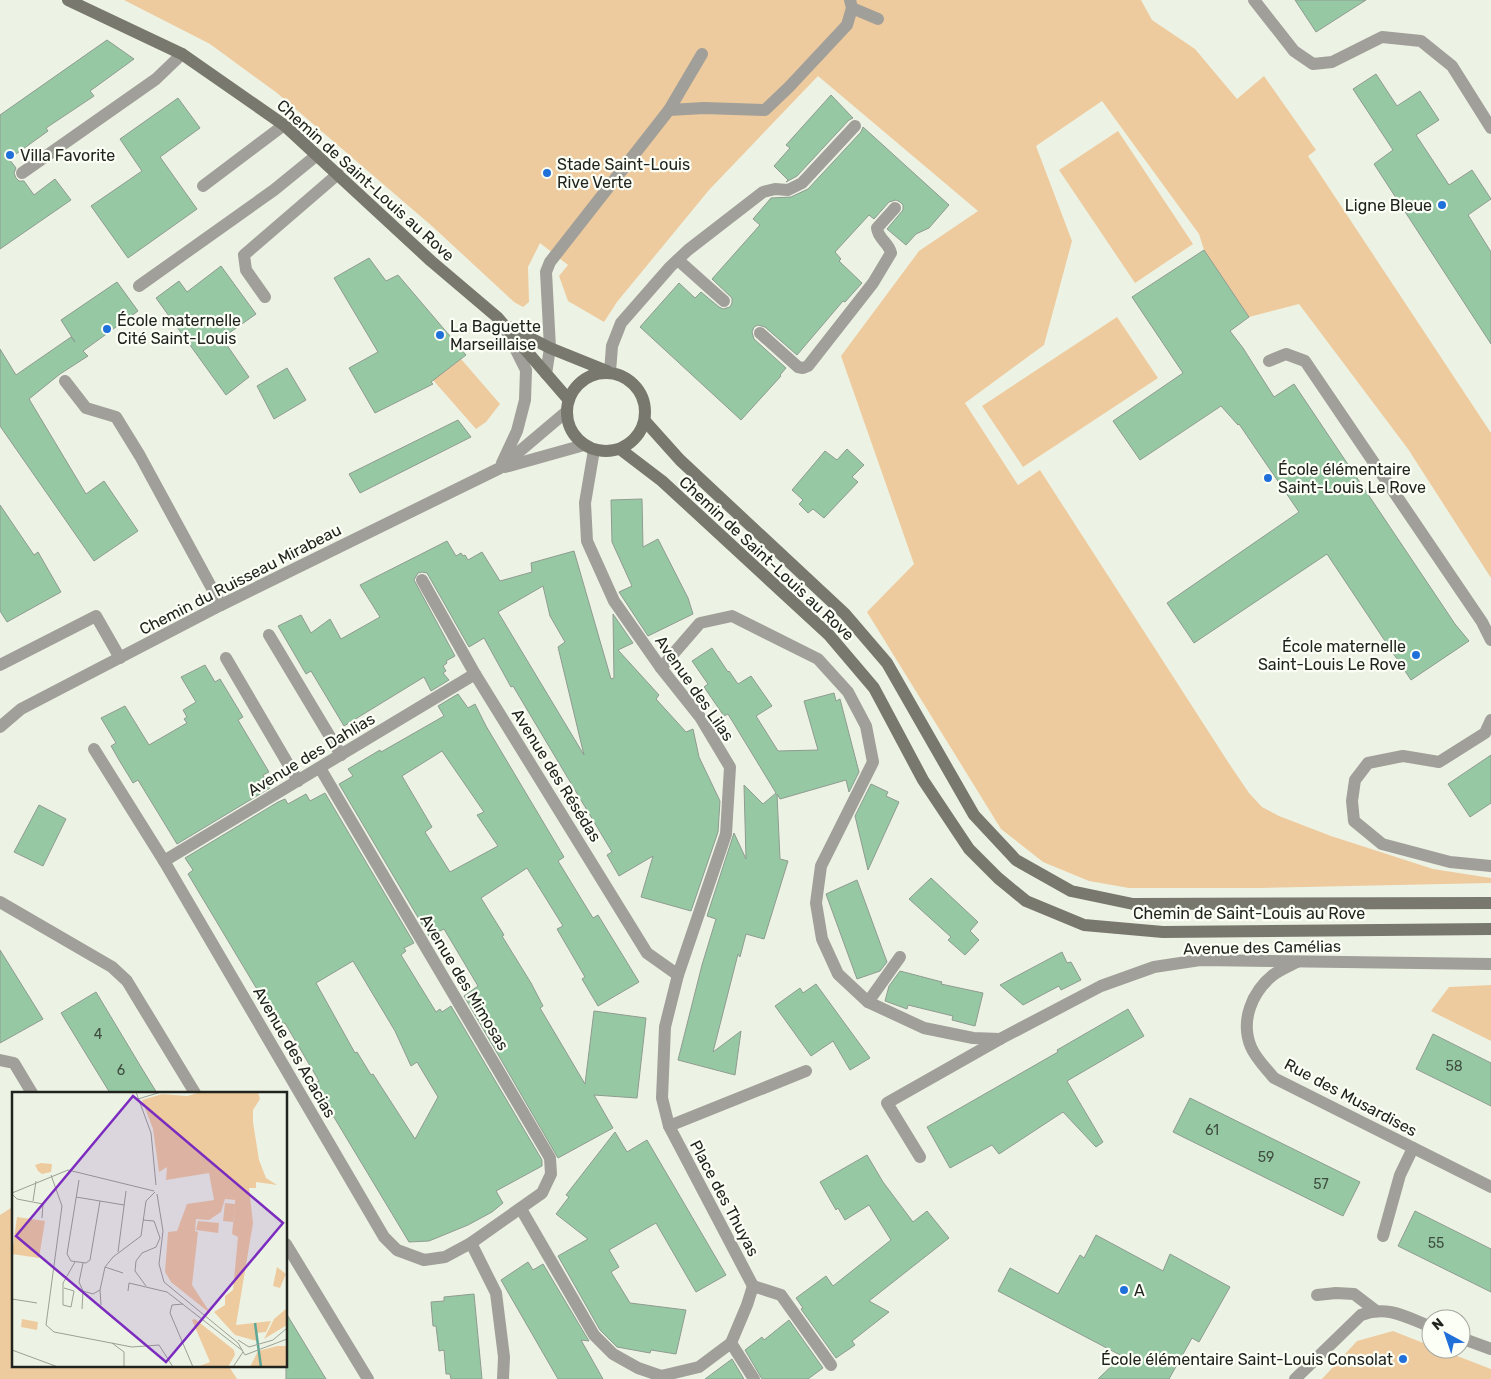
<svg xmlns="http://www.w3.org/2000/svg" width="1491" height="1379" font-family="Rubik,sans-serif">
  <style>
    .green { fill: #eecb9e }
    .building { fill: #96c9a3; stroke: #8f9b91; fill-rule: evenodd }
    .lines { fill: none; stroke-linecap: round; stroke-linejoin: round }
    .service { stroke: #a09f99; stroke-width: 12 }
    .minor { stroke: #a09f99; stroke-width: 12 }
    .tertiary { stroke: #a09f99; stroke-width: 12 }
    .secondary { stroke: #79786f; stroke-width: 12 }
    .poi-dot { fill: #2070da; stroke: #fbfff6; stroke-width: 2 }
    .labels { text-anchor: middle; stroke-width: 4.5; stroke-linejoin: round; paint-order: stroke }
    .number-label { font-size: 14px; fill: #3e4d3f }
    .poi-label { font-size: 16px; fill: #21241e; stroke: #fbfff6; text-anchor: start }
    .street-label { font-size: 16px; fill: #21241e; stroke: #fbfff6 }
    .inset-river { fill: none; stroke: #5ea696; stroke-width: 2.5 }
    .inset-road { fill: none; stroke: #9ba095; stroke-width: 1 }
    .view { fill: #7b2cbf; fill-opacity: 0.15; stroke: #7b2cbf; stroke-width: 2.5 }
    .inset-edge { fill: none; stroke: #21241e; stroke-width: 2.5 }
  </style>
  <rect width="100%" height="100%" fill="#edf3e4"/>
  <g class="green">
    <polygon points="124,0 1141,0 1152,20 1195,49 1237,99 1264,76 1316,150 1308,156 1491,433 1491,578 1408,449 1299,304 1249,317 1204,250 1199,234 1102,101 1036,146 1072,241 1044,345 965,403 1018,485 1040,470 1230,765 1249,793 1262,807 1279,816 1331,836 1433,869 1491,878 1491,883 1262,888 1129,888 1089,881 1043,862 1001,829 867,612 914,564 841,356 919,251 978,211 818,76 709,190 617,302 604,322 568,301 559,276 568,265 540,243 528,267 529,302 523,307 514,302 433,227 277,93 210,44"/>
    <polygon points="1118,131 1193,244 1135,283 1059,170"/>
    <polygon points="1117,317 1158,378 1023,467 982,406"/>
    <polygon points="461,359 500,404 486,422 476,429 433,380"/>
    <polygon points="1491,985 1491,1041 1431,1011 1449,987"/>
    <polygon points="14,1206 14,1365 228,1365 237,1379 0,1379 0,1215"/>
    <polygon points="1393,1331 1431,1346 1431,1349 1439,1349 1491,1369 1491,1379 1322,1379 1357,1341"/>
  </g>
  <g class="building">
    <polygon points="1295,0 1366,0 1316,32"/>
    <polygon points="107,40 134,59 90,91 94,96 46,128 48,131 9,159 16,168 14,173 16,178 19,181 24,181 34,195 55,179 71,200 0,249 0,115"/>
    <polygon points="1376,74 1397,106 1420,91 1439,120 1416,135 1449,185 1472,170 1491,199 1468,215 1491,252 1491,344 1374,164 1393,150 1353,89"/>
    <polygon points="831,95 853,118 849,120 797,176 786,182 788,180 774,166 790,148 786,145"/>
    <polygon points="178,98 200,128 160,157 197,209 128,258 91,206 142,171 120,139"/>
    <polygon points="863,127 949,205 929,228 916,234 906,245 887,229 903,210 903,205 900,202 896,200 889,202 874,219 869,215 835,252 841,259 839,261 862,283 845,302 843,301 797,355 765,327 758,325 754,327 752,332 754,339 786,368 780,375 781,376 741,420 640,327 679,283 695,298 701,292 719,307 723,309 730,307 732,303 732,298 712,279 760,225 753,219 771,198 791,197 808,189 861,132"/>
    <polygon points="1204,250 1249,317 1230,331 1243,348 1274,397 1294,384 1455,624 1469,641 1411,680 1327,554 1194,643 1167,603 1299,512 1239,424 1238,425 1221,406 1140,460 1113,421 1183,373 1132,297"/>
    <polygon points="369,258 386,281 398,275 466,355 431,382 433,384 375,413 349,368 378,352 334,278"/>
    <polygon points="221,266 256,314 222,338 249,377 226,395 156,298 179,281 187,292"/>
    <polygon points="117,282 138,311 83,351 88,356 60,374 29,399 86,494 104,481 138,531 94,561 0,426 0,349 16,375 71,337 75,342 61,320"/>
    <polygon points="287,368 306,400 274,419 257,386"/>
    <polygon points="458,420 471,437 360,493 349,474"/>
    <polygon points="847,449 864,465 852,477 858,482 824,518 813,509 808,513 799,504 803,500 792,490 825,451 837,460"/>
    <polygon points="642,499 643,547 658,539 688,598 693,614 648,636 619,592 632,586 612,542 611,500"/>
    <polygon points="0,505 34,555 38,552 61,592 7,622 0,611"/>
    <path d="M447 541 456 556 461 553 463 556 465 555 468 560 482 552 500 581 532 572 531 563 574 551 611 679 614 678 613 614 633 643 618 650 659 695 656 699 686 732 693 729 699 757 720 801 718 832 691 911 641 897 653 856 619 876 607 855 612 852 513 686 511 687 484 638 469 647 427 573 422 572 418 573 414 580 455 656 446 661 447 663 443 666 446 671 443 673 449 680 431 691 424 677 344 726 311 671 306 674 278 626 301 615 311 633 330 619 341 639 380 617 360 585ZM543 586 550 616 565 642 558 647 584 755 498 612Z"/>
    <polygon points="712,648 728,672 729,671 738,684 751,676 772,706 756,716 778,751 818,750 804,701 834,693 836,701 840,699 859,772 849,792 846,780 780,799 777,794 780,859 788,861 764,939 746,934 740,957 738,954 713,1052 741,1031 735,1075 678,1060 702,965 716,919 707,916 734,833 746,859 744,785 763,804 776,793 728,714 724,716 704,687 708,684 692,661"/>
    <polygon points="205,665 215,682 220,679 243,717 238,720 269,772 263,775 270,788 177,844 138,780 133,783 119,760 111,746 116,743 101,718 125,706 149,745 187,723 184,719 187,717 183,710 196,702 181,677"/>
    <path d="M458 694 468 708 475 704 486 726 564 857 558 861 593 918 598 915 639 982 598 1006 582 979 585 977 557 929 563 926 527 868 481 898 504 935 502 936 531 983 543 1006 540 1008 585 1084 594 1011 646 1018 637 1098 594 1095 613 1128 558 1158 464 996 478 986 444 929 429 936 339 784 353 776 348 769 380 750 381 752 444 716 438 706ZM442 751 484 812 477 815 498 846 450 872 425 832 432 827 402 776Z"/>
    <polygon points="1491,755 1491,803 1470,817 1448,784"/>
    <polygon points="871,784 888,792 886,796 899,802 868,870 855,816"/>
    <path d="M325 793 414 943 404 948 406 951 401 955 436 1012 440 1009 442 1012 451 1006 542 1160V1166L496 1191 503 1203 492 1212 468 1225 429 1241 409 1242 314 1084 319 1081 285 1023 279 1026 188 874 193 870 185 858 278 802 285 799 288 804 306 794 310 801ZM353 961 395 1031 411 1066 417 1062 438 1097 415 1139 373 1074 371 1075 357 1052 355 1053 316 983Z"/>
    <polygon points="39,805 66,819 43,866 14,852"/>
    <polygon points="931,878 978,922 970,931 979,940 965,955 948,940 951,937 909,899"/>
    <polygon points="857,880 887,962 880,971 857,979 826,894"/>
    <polygon points="0,950 43,1019 0,1043"/>
    <polygon points="1062,952 1067,963 1071,962 1081,980 1061,990 1059,986 1023,1005 1000,985"/>
    <polygon points="900,971 942,982 941,984 983,993 975,1026 952,1020 953,1016 908,1005 907,1009 885,1001 889,986"/>
    <polygon points="816,984 870,1058 850,1070 833,1041 811,1056 775,1006 800,988 803,993"/>
    <polygon points="96,992 141,1067 157,1093 110,1093 94,1067 61,1013"/>
    <polygon points="1128,1009 1144,1036 1067,1081 1103,1142 1096,1147 1063,1112 999,1154 992,1145 950,1168 927,1127 1058,1052 1057,1050"/>
    <polygon points="1433,1034 1491,1063 1491,1106 1416,1069"/>
    <polygon points="1190,1098 1360,1182 1343,1216 1173,1132"/>
    <polygon points="615,1132 627,1152 647,1140 726,1275 696,1292 656,1223 609,1250 619,1267 611,1272 630,1303 686,1310 676,1354 651,1350 650,1353 617,1347 600,1330 558,1256 588,1239 556,1214 569,1197 566,1195"/>
    <polygon points="867,1155 883,1182 913,1222 927,1211 949,1238 869,1301 889,1312 852,1341 855,1345 836,1358 801,1309 803,1308 796,1298 826,1276 833,1286 891,1240 869,1205 845,1220 838,1208 836,1210 820,1182"/>
    <polygon points="1415,1211 1491,1249 1491,1292 1398,1246"/>
    <polygon points="1096,1235 1163,1271 1170,1254 1230,1287 1199,1342 1192,1338 1169,1379 1098,1379 1122,1356 998,1291 1010,1268 1058,1294 1080,1255 1084,1258"/>
    <polygon points="528,1262 533,1270 543,1264 589,1341 581,1340 603,1379 558,1379 501,1280"/>
    <polygon points="474,1294 482,1379 451,1379 450,1374 446,1374 444,1350 439,1351 436,1326 433,1326 431,1302 444,1301 444,1297"/>
    <polygon points="286,1313 326,1379 286,1379"/>
    <polygon points="789,1320 823,1368 808,1379 762,1379 745,1350 762,1337 764,1340"/>
    <polygon points="732,1359 744,1379 705,1379"/>
  </g>
  <g class="lines">
    <g class="service">
      <polyline points="1254,0 1294,51 1313,64 1332,62 1382,37 1421,41 1452,66 1491,128"/>
      <polyline points="852,8 878,19"/>
      <polyline points="669,110 704,108 765,110 789,87 847,25 852,8 850,0"/>
      <polyline points="22,173 156,79 182,54"/>
      <polyline points="203,186 284,125"/>
      <polyline points="678,260 724,301"/>
      <polyline points="139,286 274,190 317,155"/>
      <polyline points="265,297 246,270 244,255 338,174"/>
      <path d="M760 333 798 367 803 368 808 366 873 283 891 253C889 243 878 239 877 228L895 208"/>
      <polyline points="1269,361 1286,354 1305,361 1482,622 1491,640"/>
      <polyline points="610,372 612,346 621,323 670,267 688,250 763,192 775,189 788,190 802,183 855,126"/>
      <polyline points="546,374 550,348 546,272 550,262 669,110 702,54"/>
      <polyline points="65,381 86,408 116,417 140,456 221,605"/>
      <polyline points="269,635 341,755"/>
      <polyline points="226,658 298,781"/>
      <polyline points="0,665 96,616 120,658"/>
      <polyline points="1491,720 1485,733 1439,762 1403,756 1368,763 1355,780 1352,801 1354,821 1382,844 1450,862 1491,866"/>
      <polyline points="1383,1236 1400,1175 1413,1148"/>
      <polyline points="1317,1295 1336,1293 1354,1294 1375,1310"/>
    </g>
    <g class="minor">
      <polyline points="594,450 585,503 587,541 614,601 661,668 700,717 730,767 726,834 678,975 665,1027 662,1098 669,1126 753,1286"/>
      <polyline points="422,580 475,674 647,953 678,975"/>
      <polyline points="661,668 700,623 732,616 818,659 848,692 866,726 873,762 821,866 816,903 822,939 838,974 868,1002 924,1028 973,1038 1000,1039"/>
      <polyline points="94,749 164,861 384,1237 397,1250 424,1260 445,1257 471,1243 542,1193 551,1174 550,1158 320,768"/>
      <polyline points="164,861 475,674"/>
      <polyline points="0,902 112,967 127,981 195,1093"/>
      <path d="M1297 962C1289 966 1280 970 1273 975 1252 992 1240 1021 1251 1047 1256 1059 1266 1068 1274 1078L1491 1187"/>
      <polyline points="868,1002 900,957"/>
      <polyline points="0,1060 14,1063 32,1093"/>
      <polyline points="669,1126 806,1071"/>
      <polyline points="920,1157 887,1103 1000,1039 1101,986 1154,967 1200,960 1491,964"/>
      <polyline points="521,1209 594,1335 613,1354 638,1368 661,1376 699,1367 731,1343 747,1305 753,1286"/>
      <polyline points="471,1243 496,1293 504,1357 503,1379"/>
      <polyline points="286,1244 368,1379"/>
      <polyline points="753,1286 781,1295 831,1365"/>
      <polyline points="1461,1338 1491,1349"/>
      <polyline points="731,1343 754,1379"/>
      <path d="M1295 1379 1361 1315C1388 1305 1406 1317 1431 1327"/>
    </g>
    <g class="tertiary">
      <polyline points="502,463 517,431 525,400 526,370 507,332"/>
      <polyline points="505,467 584,445"/>
      <polyline points="0,727 21,709 221,605 500,468 566,412"/>
    </g>
    <g class="secondary">
      <polyline points="68,0 182,54 284,125 431,261 497,317 568,399"/>
      <polyline points="509,327 550,348 607,371"/>
      <circle cx="606" cy="412" r="39"/>
      <polyline points="645,421 680,460 845,614 887,663 974,815 1016,860 1071,891 1133,904 1491,903"/>
      <polyline points="620,449 662,481 829,635 874,688 923,780 969,849 998,878 1026,901 1084,925 1163,932 1491,929"/>
    </g>
  </g>
  <g class="poi-dot">
    <circle cx="10" cy="155" r="5"/>
    <circle cx="547" cy="173" r="5"/>
    <circle cx="1442" cy="205" r="5"/>
    <circle cx="107" cy="329" r="5"/>
    <circle cx="440" cy="335" r="5"/>
    <circle cx="1268" cy="478" r="5"/>
    <circle cx="1416" cy="655" r="5"/>
    <circle cx="1124" cy="1290" r="5"/>
    <circle cx="1403" cy="1359" r="5"/>
  </g>
  <g class="labels">
    <g class="number-label">
      <text x="98" y="1039">4</text>
      <text x="1454" y="1071">58</text>
      <text x="121" y="1075">6</text>
      <text x="1212" y="1135">61</text>
      <text x="1266" y="1162">59</text>
      <text x="1321" y="1189">57</text>
      <text x="1436" y="1248">55</text>
    </g>
    <g class="poi-label">
      <text x="20" y="161">Villa Favorite</text>
      <text x="557" y="170">Stade Saint-Louis<tspan x="557" dy="18">Rive Verte</tspan></text>
      <text x="1432" y="211" text-anchor="end">Ligne Bleue</text>
      <text x="117" y="326">École maternelle<tspan x="117" dy="18">Cité Saint-Louis</tspan></text>
      <text x="450" y="332">La Baguette<tspan x="450" dy="18">Marseillaise</tspan></text>
      <text x="1278" y="475">École élémentaire<tspan x="1278" dy="18">Saint-Louis Le Rove</tspan></text>
      <text x="1406" y="652" text-anchor="end">École maternelle<tspan x="1406" dy="18">Saint-Louis Le Rove</tspan></text>
      <text x="1134" y="1296">A</text>
      <text x="1393" y="1365" text-anchor="end">École élémentaire Saint-Louis Consolat</text>
    </g>
    <g class="street-label">
      <text transform="translate(366 180) rotate(42)" y="6">Chemin de Saint-Louis au Rove</text>
      <text transform="translate(767 558) rotate(43)" y="6">Chemin de Saint-Louis au Rove</text>
      <text transform="translate(240 579) rotate(-27)" y="6">Chemin du Ruisseau Mirabeau</text>
      <text transform="translate(695 688) rotate(55)" y="6">Avenue des Lilas</text>
      <text transform="translate(311 754) rotate(-31)" y="6">Avenue des Dahlias</text>
      <text transform="translate(557 775) rotate(58)" y="6">Avenue des Résédas</text>
      <text x="1249" y="919">Chemin de Saint-Louis au Rove</text>
      <text transform="translate(1262 947) rotate(-1)" y="6">Avenue des Camélias</text>
      <text transform="translate(465 982) rotate(59)" y="6">Avenue des Mimosas</text>
      <text transform="translate(295 1052) rotate(60)" y="6">Avenue des Acacias</text>
      <text transform="translate(1351 1097) rotate(28)" y="6">Rue des Musardises</text>
      <text transform="translate(725 1198) rotate(62)" y="6">Place des Thuyas</text>
    </g>
  </g>
  <g transform="translate(12 1092)">
    <rect width="275" height="275" fill="#edf3e4"/>
    <path d="M189 0H246L248 7 241 18V30L247 68 254 86 265 93 244 90V96H237L241 131 224 233 259 229 254 240 244 241 245 249 223 243 202 220 213 213V204L221 198 226 145 220 142 223 113 221 130 211 129 213 111 223 112V108L213 107 209 120 197 128 184 127 183 139 186 140 180 193 199 222 159 190 153 180 156 140 165 139 175 112 202 108 197 81 154 88 155 75 147 80 141 37 130 8 150 2 175 4ZM29 71 40 72 39 80 30 82 26 79 23 73ZM5 125 33 129 27 166 0 162ZM186 129 207 131 206 141 184 138ZM265 175 274 182 268 196 261 194ZM275 216V233L252 247 262 227ZM10 227 26 230 25 238 9 235ZM183 227 222 258 223 263 216 275H185L198 270 180 228ZM265 254H275V275H238L246 259Z" fill="#eecb9e"/>
    <path class="inset-river" d="M243 231 249 275"/>
    <path class="inset-road" d="M124 0 139 41 144 93M126 7 149 0M39 83 50 114 34 233 42 240 120 255 147 253 161 275M67 88 55 162 59 169 74 171 78 168 88 109M0 101 56 78 142 99M0 102 5 107 31 112 30 126M145 102 151 139 147 172 152 190 226 251 233 263 275 247M64 105 112 113M21 109 24 89M131 128 142 129 148 146 144 155 130 161 124 169 123 179 134 194M106 160 114 99M71 171 67 190 71 199 81 202 88 198M93 175 111 181M52 196 62 199 59 215 51 213V191L63 170M116 199 117 191 155 200 231 259M0 207 25 211M171 212 160 213 158 221 181 275M89 213 88 198 93 175 101 165 129 144 134 109 143 100M70 217 71 199M226 248 237 255 261 248 275 236M100 251 112 260V275M0 258 46 275M221 275 231 260"/>
    <path class="view" d="M121 4 271 131 154 270 4 144Z"/>
    <rect width="275" height="275" class="inset-edge"/>
  </g>
  <g transform="translate(1446 1334) rotate(320)"><circle r="24" fill="#fbfff6" stroke="#a4a7a0"/>
  <path d="M0-4L9 19L0 12L-9 19Z" fill="#2070da"/>
  <text y="-8" font-size="14" font-weight="bold" text-anchor="middle" fill="#21241e">N</text>
  </g>
</svg>
